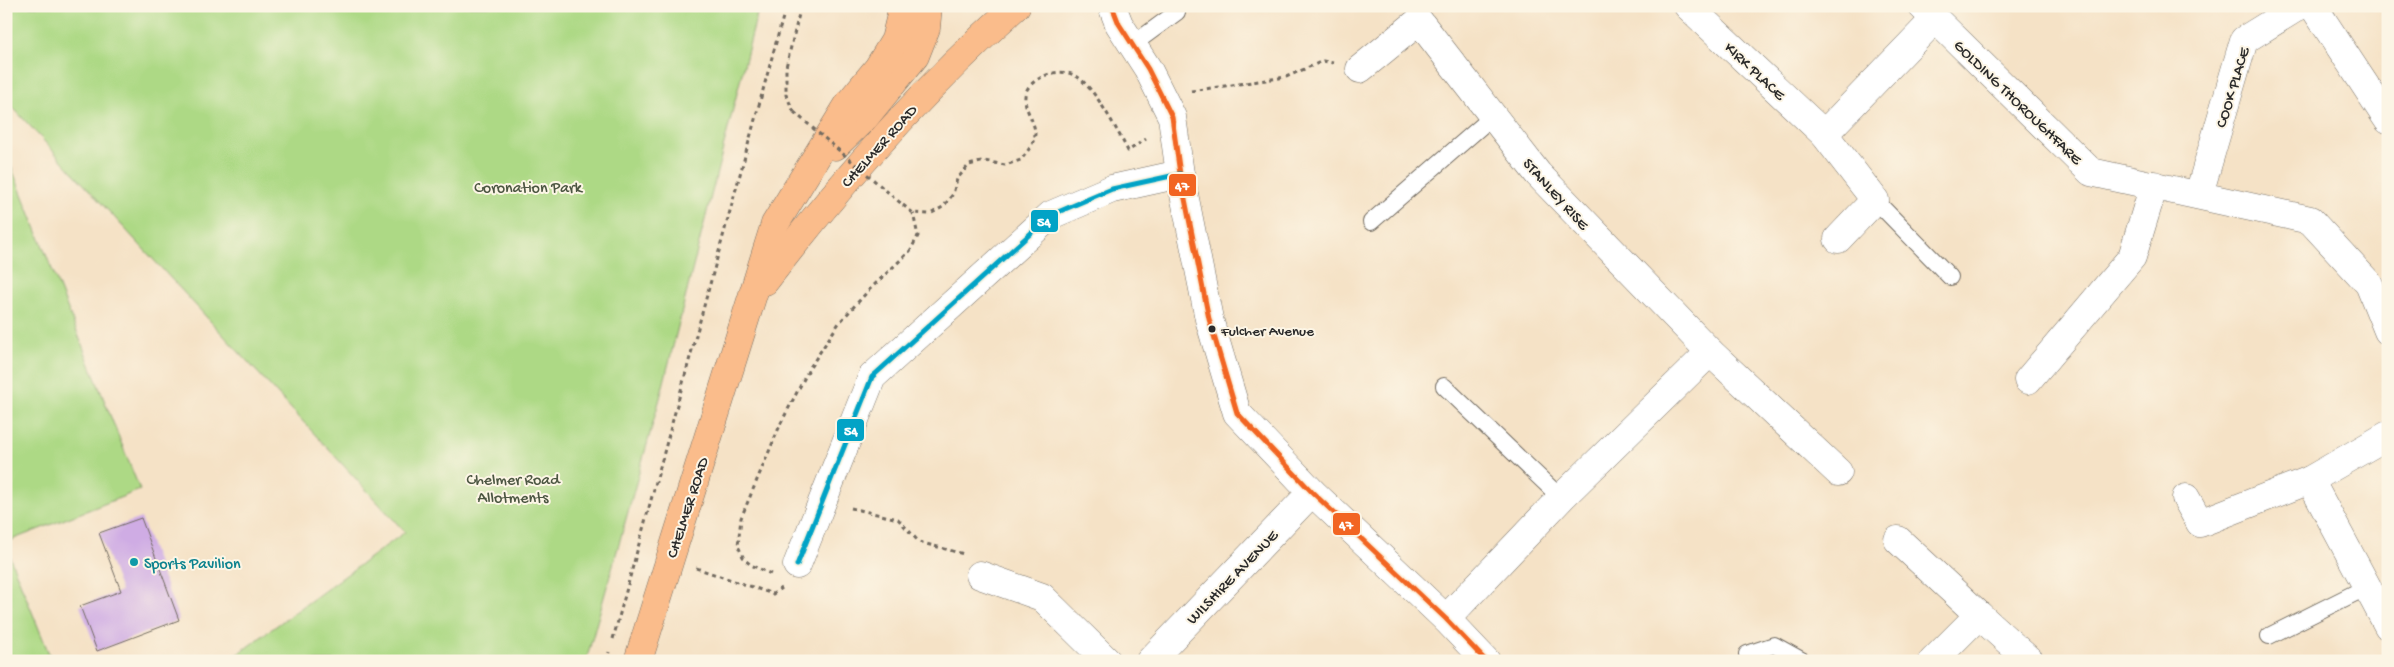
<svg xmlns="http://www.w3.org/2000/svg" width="2394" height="667" font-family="'Gochi Hand',sans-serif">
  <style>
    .green { fill: #add985; stroke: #6c8258 }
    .building { fill: #cface4 }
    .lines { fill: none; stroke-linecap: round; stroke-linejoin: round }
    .lane-casing { stroke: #726b61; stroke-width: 18 }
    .street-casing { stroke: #726b61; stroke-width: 29 }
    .primary-casing { stroke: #726b61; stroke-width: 29 }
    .path { stroke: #726b61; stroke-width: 3; stroke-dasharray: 4 4; stroke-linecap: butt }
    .lane { stroke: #fff; stroke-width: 16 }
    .street { stroke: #fff; stroke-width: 28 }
    .primary { stroke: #fabc8b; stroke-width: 28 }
    .path-bridge { stroke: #726b61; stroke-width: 3; stroke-dasharray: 4 4; stroke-linecap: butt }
    .bus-1-casing { stroke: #fcf5e5; stroke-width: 9 }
    .bus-2-casing { stroke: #fcf5e5; stroke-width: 9 }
    .bus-1 { stroke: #f26522; stroke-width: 5 }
    .bus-2 { stroke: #02a3c6; stroke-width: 5 }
    .bus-dot { fill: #2b2b2b; stroke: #fcf5e5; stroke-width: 2 }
    .culture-dot { fill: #0f9aa8; stroke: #fcf5e5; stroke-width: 2 }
    .labels { text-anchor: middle; stroke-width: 4; stroke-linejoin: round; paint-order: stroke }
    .bus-label { font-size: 15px; fill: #2b2b2b; stroke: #fcf5e5; text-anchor: start }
    .street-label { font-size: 16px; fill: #2b2b2b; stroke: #fcf5e5 }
    .park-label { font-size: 16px; fill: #4c5642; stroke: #fcf5e5 }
    .culture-label { font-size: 16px; fill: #0d838f; stroke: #fcf5e5; text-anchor: start }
    .line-badge { stroke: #fcf5e5; stroke-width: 2 }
    .badge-label { font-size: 14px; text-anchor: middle; font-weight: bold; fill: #fff }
  </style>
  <rect width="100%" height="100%" fill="#fcf5e5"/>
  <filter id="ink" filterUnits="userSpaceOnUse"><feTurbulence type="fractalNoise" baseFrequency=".02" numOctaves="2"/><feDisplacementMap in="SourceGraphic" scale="10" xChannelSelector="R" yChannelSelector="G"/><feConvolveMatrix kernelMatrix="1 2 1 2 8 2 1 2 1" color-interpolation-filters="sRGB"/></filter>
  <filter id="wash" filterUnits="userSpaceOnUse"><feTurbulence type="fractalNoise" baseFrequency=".0096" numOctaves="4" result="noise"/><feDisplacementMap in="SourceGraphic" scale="20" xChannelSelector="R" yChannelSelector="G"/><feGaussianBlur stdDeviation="1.12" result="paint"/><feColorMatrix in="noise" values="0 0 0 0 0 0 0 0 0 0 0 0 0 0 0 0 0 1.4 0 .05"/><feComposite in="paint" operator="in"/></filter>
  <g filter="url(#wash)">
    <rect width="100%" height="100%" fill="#f5e2c6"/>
    <g class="green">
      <polygon points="6,6 759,6 660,398 586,661 228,661 405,532 6,100"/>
      <polygon points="6,154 140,490 6,542"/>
      <polygon points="6,548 52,661 6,661"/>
    </g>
    <g id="blocks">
      <polygon class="building" points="141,518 179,620 97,651 80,606 121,591 99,533"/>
    </g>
  </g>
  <g filter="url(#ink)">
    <use href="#blocks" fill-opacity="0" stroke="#726b61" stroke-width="1"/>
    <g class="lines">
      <g class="lane-casing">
        <g id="lane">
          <polyline points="1132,45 1177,12 1178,6"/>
          <polyline points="1875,200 1950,277"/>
          <polyline points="1371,222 1492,117"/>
          <polyline points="1444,386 1561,498"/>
          <polyline points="2269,636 2367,587"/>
          <polyline points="1747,654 1774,645 1803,661"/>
        </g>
      </g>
      <g class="street-casing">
        <g id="street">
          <polyline points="1112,6 1119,24 1148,69 1172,117 1180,174 1209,319 1237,413 1312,492 1446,619 1486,661"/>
          <polyline points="1688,6 1824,134 1935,19"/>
          <polyline points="1922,6 2091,172 2310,220 2369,284 2388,331"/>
          <polyline points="2313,6 2388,120"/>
          <polyline points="1360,69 1419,21 1538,174 1710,352 1838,472"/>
          <polyline points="1824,134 1875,200 1838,239"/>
          <polyline points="2199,194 2244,40 2299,6"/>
          <polyline points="2028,380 2132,257 2154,185"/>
          <polyline points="2388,435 2310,480 2388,626"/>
          <polyline points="2186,498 2200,523 2310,480"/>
          <polyline points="1898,540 1979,615 1933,661"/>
          <polyline points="797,565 872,377 1051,215 1112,189 1180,174"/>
          <polyline points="980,575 1042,597 1107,661"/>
          <polyline points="1979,615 2030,661"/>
          <polyline points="1446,619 1561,498 1710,352"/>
          <polyline points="1150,661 1312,492"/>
        </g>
      </g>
      <g class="primary-casing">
        <g id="primary">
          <polyline points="835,146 865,117 915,56 926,28 928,6"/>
          <path d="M765 281C841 182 923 89 1016 6"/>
          <polyline points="638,661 775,224 850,102 878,68 895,40 901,15 900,6"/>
        </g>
      </g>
      <g class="path">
        <polyline points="1191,91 1286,77 1323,61 1333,63"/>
        <polyline points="794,112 786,95 786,67 801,6"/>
        <path d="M903 205 913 213 930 214 943 207 953 194 957 179 969 165 985 161 1005 165 1021 160C1026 153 1035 143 1035 133 1035 121 1024 110 1025 96 1026 87 1034 81 1042 77 1052 72 1065 70 1076 76 1093 85 1119 133 1128 151L1146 139"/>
        <polyline points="851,508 898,519 919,542 964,554"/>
        <polyline points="696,568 773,594 781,588"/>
        <polyline points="771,574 751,565 744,559 738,546 741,518 781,423 809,369 839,323 869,290 910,251 918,236 913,213"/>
        <polyline points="613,639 786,6"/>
        <polyline points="607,661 609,652"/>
      </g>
      <use href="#lane" class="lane"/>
      <use href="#street" class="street"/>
      <use href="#primary" class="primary"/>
      <polyline class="path-bridge" points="794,112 903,205"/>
      <g class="bus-1-casing">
        <polyline id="bus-1" points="1112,6 1119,24 1148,69 1172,117 1180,174 1209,319 1237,413 1312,492 1446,619 1486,661"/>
      </g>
      <g class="bus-2-casing">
        <polyline id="bus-2" points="797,565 872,377 1051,215 1112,189 1180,174"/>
      </g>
      <use href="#bus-1" class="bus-1"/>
      <use href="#bus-2" class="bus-2"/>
    </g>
  </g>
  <circle class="bus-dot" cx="1212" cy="329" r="4.5"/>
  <circle class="culture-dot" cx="134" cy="562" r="5"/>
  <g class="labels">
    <g class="bus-label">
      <text x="1221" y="335">Fulcher Avenue</text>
    </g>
    <g class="street-label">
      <text transform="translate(1756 70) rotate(43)" y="6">KIRK PLACE</text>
      <text transform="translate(2231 87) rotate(-73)" y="6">COOK PLACE</text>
      <text transform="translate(2019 101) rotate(44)" y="6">GOLDING THOROUGHFARE</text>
      <text transform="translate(878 145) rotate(-48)" y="6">CHELMER ROAD</text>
      <text transform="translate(1557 193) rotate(48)" y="6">STANLEY RISE</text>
      <text transform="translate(686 507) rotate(-72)" y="6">CHELMER ROAD</text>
      <text transform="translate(1231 576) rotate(-46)" y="6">WILSHIRE AVENUE</text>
    </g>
    <g class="park-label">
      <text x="528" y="192">Coronation Park</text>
      <text x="513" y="484">Chelmer Road<tspan x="513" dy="18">Allotments</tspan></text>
    </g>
    <g class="culture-label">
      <text x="144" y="568">Sports Pavilion</text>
    </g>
  </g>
  <g class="line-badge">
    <rect x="1168" y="173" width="29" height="24" rx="5" fill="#f26522"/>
    <rect x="1030" y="209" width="29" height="24" rx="5" fill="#02a3c6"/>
    <rect x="836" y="418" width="29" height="24" rx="5" fill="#02a3c6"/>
    <rect x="1332" y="512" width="29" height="24" rx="5" fill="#f26522"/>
  </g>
  <g class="badge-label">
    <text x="1182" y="190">47</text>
    <text x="1044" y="226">54</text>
    <text x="851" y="435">54</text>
    <text x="1346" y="529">47</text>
  </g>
  <rect width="2394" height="667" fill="none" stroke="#fcf5e5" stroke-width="25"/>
</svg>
